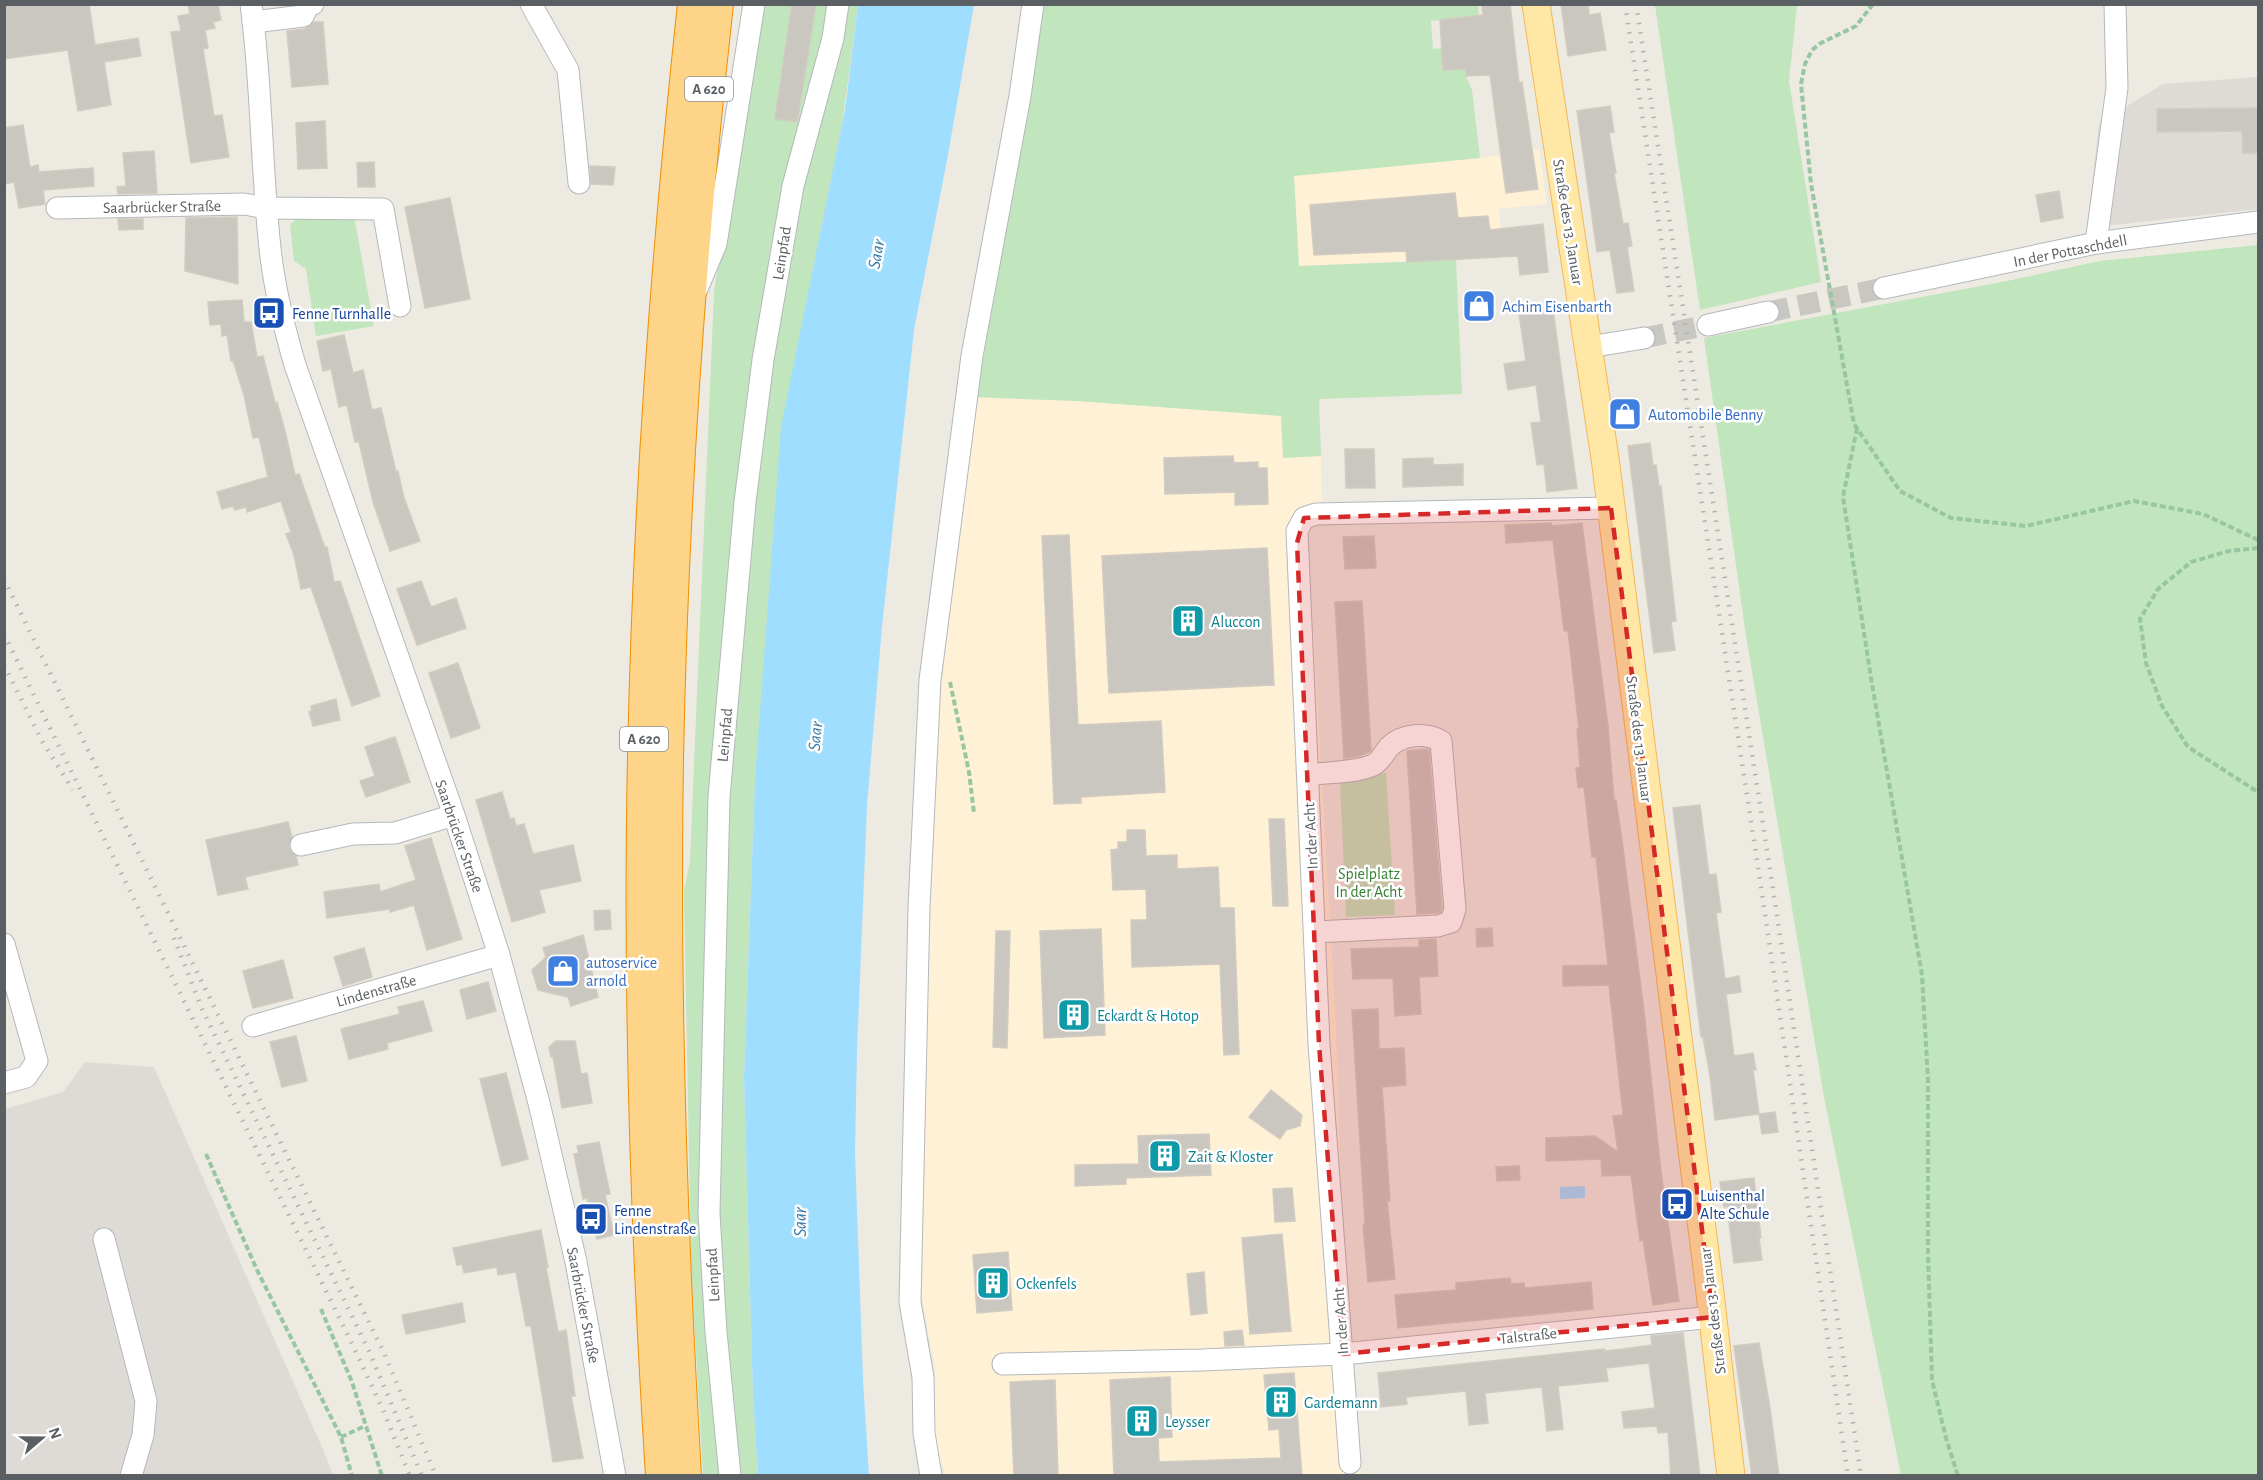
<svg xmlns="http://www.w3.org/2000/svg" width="2263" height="1480" font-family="'Alegreya Sans',sans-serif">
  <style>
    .commercial { fill: #fef1d6 }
    .industrial { fill: #dedbd6 }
    .green { fill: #c1e5bd }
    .water { fill: #a0deff }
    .building { fill: #cac7c1; stroke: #d2cbc0; stroke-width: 1.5 }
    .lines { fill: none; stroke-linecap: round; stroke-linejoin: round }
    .minor-tunnel { stroke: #c8c7c2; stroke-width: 21; stroke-dasharray: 21 10; stroke-linecap: butt }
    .minor-casing { stroke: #b4b8bc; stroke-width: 23 }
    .major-casing { stroke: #f2b856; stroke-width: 29 }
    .highway-casing { stroke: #ef8e00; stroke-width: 32 }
    .path { stroke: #97c6a0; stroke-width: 4; stroke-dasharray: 6 3; stroke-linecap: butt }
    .minor { stroke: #fff; stroke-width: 21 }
    .major { stroke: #ffe8a5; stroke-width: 27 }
    .highway { stroke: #fed588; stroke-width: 30 }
    .rail { stroke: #b1b2b3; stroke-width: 4.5; stroke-dasharray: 1.5 8; stroke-linecap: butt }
    .marked { fill: #d62828; fill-opacity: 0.2; stroke: #d62828; stroke-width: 4.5; stroke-dasharray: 12 8; stroke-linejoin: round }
    .labels { text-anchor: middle; stroke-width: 5; stroke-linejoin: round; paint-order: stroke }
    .shield { fill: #fff; stroke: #8c8f92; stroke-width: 1.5 }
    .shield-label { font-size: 15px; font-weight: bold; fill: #5a5f63 }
    .street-label { font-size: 16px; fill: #5a5f63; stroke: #fff }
    .shop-label { font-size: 16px; fill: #366cbe; stroke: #fff; text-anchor: start }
    .transit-label { font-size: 16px; fill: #164399; stroke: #fff; text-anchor: start }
    .culture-label { font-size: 16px; fill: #0d838f; stroke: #fff; text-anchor: start }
    .park-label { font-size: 16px; fill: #368133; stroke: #fff }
    .water-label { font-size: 18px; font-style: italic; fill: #3a7aa8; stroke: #fff }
  </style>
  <rect width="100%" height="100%" fill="#edeae2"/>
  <g class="commercial">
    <polygon points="1539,149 1547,204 1499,209 1502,257 1299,266 1294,175 1480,158"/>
    <polygon points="973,397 1078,401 1282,416 1283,457 1321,456 1322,524 1317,525 1311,530 1308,538 1336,1028 1340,1180 1361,1475 946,1476 940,1460 935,1440 935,1368 922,1298 927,818"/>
  </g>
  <g class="industrial">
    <polygon points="2258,77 2258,209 2087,228 2099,123 2163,84"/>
    <polygon points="85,1062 154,1067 325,1454 333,1475 5,1476 5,1109 63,1092"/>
  </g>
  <g class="green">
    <polygon points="761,5 858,5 755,780 744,1078 753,1396 758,1475 703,1475 691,1265 684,891 690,861 714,291"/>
    <polygon points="1038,5 1478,5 1479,16 1431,21 1433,49 1442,48 1466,69 1466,76 1472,90 1480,158 1294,176 1299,266 1456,260 1462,394 1319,399 1321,456 1283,458 1281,416 1078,401 973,397"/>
    <polygon points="1655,5 1797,5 1789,81 1821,282 1700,310"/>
    <polygon points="354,216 374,326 316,336 306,269 294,261 290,225 297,218"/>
    <polygon points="2258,245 2258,1475 1901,1475 1824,1097 1746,636 1704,338 2007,281 2100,261"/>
    <polygon points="1386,773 1395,915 1346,917 1340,782 1349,775"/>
  </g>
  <g class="water">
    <polygon points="858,5 974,5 948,155 914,330 882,627 867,806 857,1051 855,1153 863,1379 869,1475 758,1475 753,1396 744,1078 755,780 781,427 845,110"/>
    <polygon points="1585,1186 1585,1198 1560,1199 1560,1187"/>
  </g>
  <g class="building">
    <polygon points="4,4 89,4 95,45 138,38 141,56 104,62 111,105 78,111 68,50 4,59"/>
    <polygon points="188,4 218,4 221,20 213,22 215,28 205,30 208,48 203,49 214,116 222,115 229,157 191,163 171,32 181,31 178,16 190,14"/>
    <polygon points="792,4 816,4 797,122 775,119"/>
    <polygon points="1482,4 1510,4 1519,83 1522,82 1538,189 1506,193 1490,75 1466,76 1466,69 1443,70 1440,20 1483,15"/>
    <polygon points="1561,4 1588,4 1589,15 1600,13 1606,50 1568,56"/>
    <polygon points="314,22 323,22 328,84 292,87 287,31 305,29"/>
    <polygon points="1610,106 1614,132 1609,133 1616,173 1614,173 1623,224 1628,223 1632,246 1627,247 1634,291 1617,293 1610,250 1597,252 1577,111"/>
    <polygon points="2259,108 2259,153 2243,153 2242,131 2157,132 2157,109"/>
    <polygon points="325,121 327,168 298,169 296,123"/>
    <polygon points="23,125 30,167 38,165 39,172 93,168 94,186 43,190 45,204 19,208 14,182 4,184 4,128"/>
    <polygon points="154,151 157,193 118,194 117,187 126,186 123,153"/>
    <polygon points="374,162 375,187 358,187 357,163"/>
    <polygon points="590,166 615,167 613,185 591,184"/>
    <polygon points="2059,191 2063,218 2041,222 2036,195"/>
    <polygon points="1455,193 1458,218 1488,216 1490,230 1543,224 1548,272 1520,275 1518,256 1407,262 1406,251 1314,255 1310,205"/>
    <polygon points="450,198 470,299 425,308 405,207"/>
    <polygon points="237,217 238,284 185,271 186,218"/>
    <polygon points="118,219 143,219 143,229 119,230"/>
    <polygon points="242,300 244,322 251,322 257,357 263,356 275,403 277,402 285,431 295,475 299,474 325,548 327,547 334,582 340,581 380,696 352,706 311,587 301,589 294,555 286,534 291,532 281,501 247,512 246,507 235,510 233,506 222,509 217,492 268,477 259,437 253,438 244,395 233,361 231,361 227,335 222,336 221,324 210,325 208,302"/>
    <polygon points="1553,309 1577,488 1547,492 1544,464 1537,465 1531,423 1541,422 1536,385 1508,390 1504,364 1526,361 1519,314"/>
    <polygon points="344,335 353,373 363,370 372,410 381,408 396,472 398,471 404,498 420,541 390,551 373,502 359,442 355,442 347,405 339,407 331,369 323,371 317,341"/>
    <polygon points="1650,443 1653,466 1656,465 1659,486 1661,486 1676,621 1671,622 1675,650 1654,653 1628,446"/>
    <polygon points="1345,449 1374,449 1375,488 1346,488"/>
    <polygon points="1233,456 1234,463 1258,462 1258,468 1267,468 1268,504 1235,505 1235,492 1165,494 1164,458"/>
    <polygon points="1433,458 1433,465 1463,464 1463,485 1403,487 1403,459"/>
    <polygon points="1551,523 1552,526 1582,523 1608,726 1614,800 1616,800 1622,840 1644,1011 1661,1172 1679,1301 1653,1305 1643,1240 1640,1241 1631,1175 1602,1176 1601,1159 1546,1161 1546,1138 1595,1136 1618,1152 1613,1116 1623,1115 1609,985 1563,986 1563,966 1608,965 1596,857 1592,857 1584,787 1578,788 1576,768 1580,767 1577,729 1579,729 1568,631 1564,631 1553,540 1506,543 1505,525"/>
    <polygon points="1069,535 1078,725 1161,721 1165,792 1081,797 1081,803 1054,804 1042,536"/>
    <polygon points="1374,536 1376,568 1345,569 1343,537"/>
    <polygon points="1267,548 1274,685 1109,693 1102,556"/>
    <polygon points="421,581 431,607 456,598 466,628 417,645 397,589"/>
    <polygon points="1362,601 1371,751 1362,755 1344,759 1335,602"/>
    <polygon points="458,663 480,728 451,738 429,673"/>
    <polygon points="336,699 340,720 313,726 309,712 312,711 311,706"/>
    <polygon points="395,737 410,782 366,797 360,781 375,776 365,747"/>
    <polygon points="1426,749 1429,750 1442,908 1441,912 1436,913 1417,914 1407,751"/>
    <polygon points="502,792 510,819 514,818 516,826 524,824 533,854 573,845 581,881 539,890 545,912 512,922 476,800"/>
    <polygon points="1700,805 1709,875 1716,874 1721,912 1716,913 1725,979 1739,976 1741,992 1726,994 1734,1056 1753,1053 1756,1070 1753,1070 1759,1114 1775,1112 1778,1132 1762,1134 1759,1114 1715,1120 1710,1076 1703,1037 1701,1037 1673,808"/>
    <polygon points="1269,819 1284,819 1288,906 1273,906"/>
    <polygon points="288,822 292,837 289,848 296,856 298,865 245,877 248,889 218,895 206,840"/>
    <polygon points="1127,830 1145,830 1146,856 1177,855 1177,869 1218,867 1220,908 1234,908 1239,1054 1224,1055 1220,964 1132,967 1131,920 1147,920 1146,889 1113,890 1111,850 1118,849 1118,842 1127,842"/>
    <polygon points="431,838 462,939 427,950 414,905 390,912 390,909 327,918 324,892 379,884 380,892 416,880 405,846"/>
    <polygon points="610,910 611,929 595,930 594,911"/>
    <polygon points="1492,928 1493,946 1477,947 1476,929"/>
    <polygon points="1101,929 1105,1035 1044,1038 1040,931"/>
    <polygon points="996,931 1010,931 1007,1048 993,1047"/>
    <polygon points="583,935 598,997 571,1006 568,997 538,990 532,970 546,957 543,948"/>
    <polygon points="1436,939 1438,976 1419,977 1421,1014 1395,1016 1393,978 1353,979 1351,949 1419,947 1419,940"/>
    <polygon points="364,948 372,977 343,986 334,957"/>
    <polygon points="283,960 293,998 253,1008 243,971"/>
    <polygon points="488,982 496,1011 467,1019 460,990"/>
    <polygon points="423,1001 432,1031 387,1043 388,1049 349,1059 341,1029 400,1014 398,1007"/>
    <polygon points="1378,1009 1379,1049 1404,1048 1406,1085 1382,1087 1390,1201 1387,1201 1395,1279 1368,1282 1363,1225 1365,1224 1352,1010"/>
    <polygon points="296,1036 307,1081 282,1087 270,1042"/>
    <polygon points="556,1041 575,1041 581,1074 587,1073 592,1103 562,1108 553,1057 551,1057 549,1047"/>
    <polygon points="506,1073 528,1159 502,1166 480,1079"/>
    <polygon points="1271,1090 1302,1115 1300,1126 1286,1130 1280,1139 1249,1117"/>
    <polygon points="1209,1134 1211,1175 1126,1178 1126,1184 1075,1186 1075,1165 1139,1164 1138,1136"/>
    <polygon points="599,1142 610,1194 605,1195 614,1235 597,1239 587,1198 583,1199 574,1154 579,1153 577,1146"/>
    <polygon points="1519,1166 1520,1180 1497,1181 1496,1167"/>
    <polygon points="1754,1178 1761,1238 1759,1238 1762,1260 1734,1263 1727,1206 1724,1207 1720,1182"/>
    <polygon points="1292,1188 1295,1221 1275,1222 1273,1189"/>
    <polygon points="541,1230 548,1267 546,1267 558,1332 566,1330 575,1396 571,1396 583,1458 553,1462 531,1326 526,1326 516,1272 498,1275 497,1267 464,1273 462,1264 457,1265 453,1248"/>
    <polygon points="1282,1234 1291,1331 1250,1334 1242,1238"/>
    <polygon points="1008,1252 1012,1310 977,1313 973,1255"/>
    <polygon points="1204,1272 1207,1313 1191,1315 1187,1274"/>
    <polygon points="1510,1278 1511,1284 1524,1283 1525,1288 1591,1282 1593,1309 1398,1328 1395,1295 1456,1290 1456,1283"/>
    <polygon points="462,1303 465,1322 406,1334 402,1315"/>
    <polygon points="1242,1330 1244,1345 1225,1346 1224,1332"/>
    <polygon points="1683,1333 1700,1476 1671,1476 1668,1432 1658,1433 1657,1426 1624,1428 1622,1412 1655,1408 1649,1363 1606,1368 1608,1381 1558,1386 1563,1429 1547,1431 1542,1387 1485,1393 1488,1423 1469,1425 1466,1391 1406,1397 1407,1404 1381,1407 1378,1373 1604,1349 1605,1351 1623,1349 1652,1345 1651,1336"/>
    <polygon points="1759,1343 1770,1408 1779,1476 1752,1476 1734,1346"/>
    <polygon points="1294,1373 1302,1476 1114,1476 1110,1380 1170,1377 1172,1437 1158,1438 1159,1462 1281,1458 1279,1429 1269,1430 1264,1375"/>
    <polygon points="1055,1380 1058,1476 1014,1476 1010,1382"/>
  </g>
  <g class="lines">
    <g class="minor-tunnel">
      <polyline points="1768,312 1884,288"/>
      <polyline points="1644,338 1708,325"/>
    </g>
    <g class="minor-casing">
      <g id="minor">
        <path d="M251 4C262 85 261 167 270 248 274 288 284 327 295 365L454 815 499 955 539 1103 576 1262 615 1476"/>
        <polyline points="531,4 568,70 579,183"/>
        <polyline points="253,22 303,16 308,6 313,4"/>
        <polyline points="57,208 244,204 266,208 383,209 400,306"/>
        <polyline points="2096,243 2117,88 2115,4"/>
        <polyline points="1884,288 2096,243 2258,222"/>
        <polyline points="697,289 716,244 754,4"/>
        <polyline points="1708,325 1768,312"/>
        <polyline points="1589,347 1644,338"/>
        <path d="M1308 775C1327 772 1356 773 1373 765 1380 762 1384 753 1389 747 1402 734 1426 732 1441 741L1455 909 1451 922 1438 926 1315 932"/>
        <polyline points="301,845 353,834 395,833 454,815"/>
        <polyline points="4,944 37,1061 26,1077 4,1083"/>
        <polyline points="253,1026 499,955"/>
        <polyline points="104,1239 146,1401 143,1435 131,1476"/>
        <polyline points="1003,1364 1202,1360 1343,1354 1713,1317"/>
        <polyline points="1350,1463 1319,1044 1297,531 1304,518 1316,514 1611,508"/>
        <polyline points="730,1476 716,1332 709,1213 719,797 745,502 763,360 793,186 833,38 838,4"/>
        <polyline points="931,1476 924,1433 923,1377 910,1302 919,907 930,680 972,356 1020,96 1033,4"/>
      </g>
    </g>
    <g class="major-casing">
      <polyline id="major" points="1536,4 1605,458 1709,1284 1731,1476"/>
    </g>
    <g class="highway-casing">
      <g id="highway">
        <path d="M661 1476C646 1237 638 997 643 758 648 506 666 255 693 4"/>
        <path d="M686 1476C672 1237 664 997 668 758 673 506 690 254 718 4"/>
      </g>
    </g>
    <g class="path">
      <polyline points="1873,4 1856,26 1821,43 1812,50 1805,64 1801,84 1811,184 1854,424 1900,491 1951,518 2026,526 2134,501 2203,514 2258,540"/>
      <polyline points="1857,428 1843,497 1871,678 1922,975 1928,1080 1928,1253 1932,1380 1946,1438 1958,1476"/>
      <polyline points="2258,548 2229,551 2191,562 2158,589 2140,619 2146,663 2162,706 2188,747 2258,792"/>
      <polyline points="950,682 969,772 974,813"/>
      <polyline points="206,1154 257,1270 341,1437 352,1476"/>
      <polyline points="321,1309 352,1382 382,1476"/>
      <polyline points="341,1437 365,1426"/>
    </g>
    <use href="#minor" class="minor"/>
    <use href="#major" class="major"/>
    <use href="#highway" class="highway"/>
    <g class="rail">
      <polyline points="1625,4 1757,860 1848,1476"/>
      <polyline points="1636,4 1773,889 1861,1476"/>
      <polyline points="4,579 384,1353 436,1476"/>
      <polyline points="4,634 354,1348 383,1410 410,1476"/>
      <polyline points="4,665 42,741 73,790"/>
      <polyline points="174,938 202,1009 369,1351 422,1476"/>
    </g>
  </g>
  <path class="marked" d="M1611 508 1713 1317 1343 1354 1319 1044 1297 543 1304 518Z"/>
  <defs>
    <g id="shop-square" transform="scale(1.725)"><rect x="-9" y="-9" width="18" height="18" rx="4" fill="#3f7fe0" stroke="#fff"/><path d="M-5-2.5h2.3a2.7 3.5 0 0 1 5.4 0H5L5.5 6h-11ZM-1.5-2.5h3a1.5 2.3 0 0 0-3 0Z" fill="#fff"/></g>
    <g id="bus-square" transform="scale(1.725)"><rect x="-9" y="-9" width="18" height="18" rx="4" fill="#1a4fb4" stroke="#fff"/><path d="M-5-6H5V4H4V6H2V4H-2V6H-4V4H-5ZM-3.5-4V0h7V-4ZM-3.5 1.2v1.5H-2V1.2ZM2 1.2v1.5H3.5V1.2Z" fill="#fff"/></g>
    <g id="building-square" transform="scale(1.725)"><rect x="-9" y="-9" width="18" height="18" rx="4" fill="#0f9aa8" stroke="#fff"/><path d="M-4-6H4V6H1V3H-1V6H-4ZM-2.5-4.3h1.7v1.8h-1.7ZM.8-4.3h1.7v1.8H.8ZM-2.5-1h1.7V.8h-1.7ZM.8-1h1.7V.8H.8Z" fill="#fff"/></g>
  </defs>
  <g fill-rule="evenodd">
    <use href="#shop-square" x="1479" y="306"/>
    <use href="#bus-square" x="269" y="313"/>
    <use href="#shop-square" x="1625" y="414"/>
    <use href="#building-square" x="1188" y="621"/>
    <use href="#shop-square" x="563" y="971"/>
    <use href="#building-square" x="1074" y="1015"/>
    <use href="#building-square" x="1165" y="1156"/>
    <use href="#bus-square" x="1677" y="1204"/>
    <use href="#bus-square" x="591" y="1219"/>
    <use href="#building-square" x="993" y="1283"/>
    <use href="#building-square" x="1281" y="1402"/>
    <use href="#building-square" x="1142" y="1421"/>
  </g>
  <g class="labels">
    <g class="shield">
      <rect x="685" y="77" width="48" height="24" rx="4.5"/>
      <rect x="620" y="727" width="48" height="24" rx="4.5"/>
    </g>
    <g class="shield-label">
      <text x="709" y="94">A 620</text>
      <text x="644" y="744">A 620</text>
    </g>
    <g class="street-label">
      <text transform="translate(162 206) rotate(-1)" y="6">Saarbrücker Straße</text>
      <text transform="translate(1569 222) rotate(81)" y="6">Straße des 13. Januar</text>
      <text transform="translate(2070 250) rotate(-11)" y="6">In der Pottaschdell</text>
      <text transform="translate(781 253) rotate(-81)" y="6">Leinpfad</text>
      <text transform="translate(724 735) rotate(-85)" y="6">Leinpfad</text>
      <text transform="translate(1640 739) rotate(83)" y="6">Straße des 13. Januar</text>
      <text transform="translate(460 836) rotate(71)" y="6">Saarbrücker Straße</text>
      <text transform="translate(1310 836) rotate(-93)" y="6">In der Acht</text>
      <text transform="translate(376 990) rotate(-16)" y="6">Lindenstraße</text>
      <text transform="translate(712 1275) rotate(-93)" y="6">Leinpfad</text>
      <text transform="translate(584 1305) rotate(79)" y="6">Saarbrücker Straße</text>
      <text transform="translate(1712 1311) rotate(-97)" y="6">Straße des 13. Januar</text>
      <text transform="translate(1340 1321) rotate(-94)" y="6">In der Acht</text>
      <text transform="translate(1528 1335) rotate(-6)" y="6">Talstraße</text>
    </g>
    <g class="shop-label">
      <text x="1502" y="312">Achim Eisenbarth</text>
      <text x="1648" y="420">Automobile Benny</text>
      <text x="586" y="968">autoservice<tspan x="586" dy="18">arnold</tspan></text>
    </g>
    <g class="transit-label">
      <text x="292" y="319">Fenne Turnhalle</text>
      <text x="1700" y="1201">Luisenthal<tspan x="1700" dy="18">Alte Schule</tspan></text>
      <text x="614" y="1216">Fenne<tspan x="614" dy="18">Lindenstraße</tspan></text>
    </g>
    <g class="culture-label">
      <text x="1211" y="627">Aluccon</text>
      <text x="1097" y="1021">Eckardt &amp; Hotop</text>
      <text x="1188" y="1162">Zait &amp; Kloster</text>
      <text x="1016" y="1289">Ockenfels</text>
      <text x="1304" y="1408">Gardemann</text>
      <text x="1165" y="1427">Leysser</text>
    </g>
    <g class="park-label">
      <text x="1369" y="879">Spielplatz<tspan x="1369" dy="18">In der Acht</tspan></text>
    </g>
    <g class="water-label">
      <text transform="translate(876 254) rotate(-80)" y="6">Saar</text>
      <text transform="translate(815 736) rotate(-85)" y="6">Saar</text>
      <text transform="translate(800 1222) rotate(-90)" y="6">Saar</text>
    </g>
  </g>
  <rect width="2263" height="1480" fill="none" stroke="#5a5f63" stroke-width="12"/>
  <g transform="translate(42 1438) rotate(70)" stroke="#ffffff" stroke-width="4.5" paint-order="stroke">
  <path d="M0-4.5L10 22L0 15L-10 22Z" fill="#5a5f63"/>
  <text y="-9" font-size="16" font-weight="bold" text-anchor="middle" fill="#5a5f63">N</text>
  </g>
</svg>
